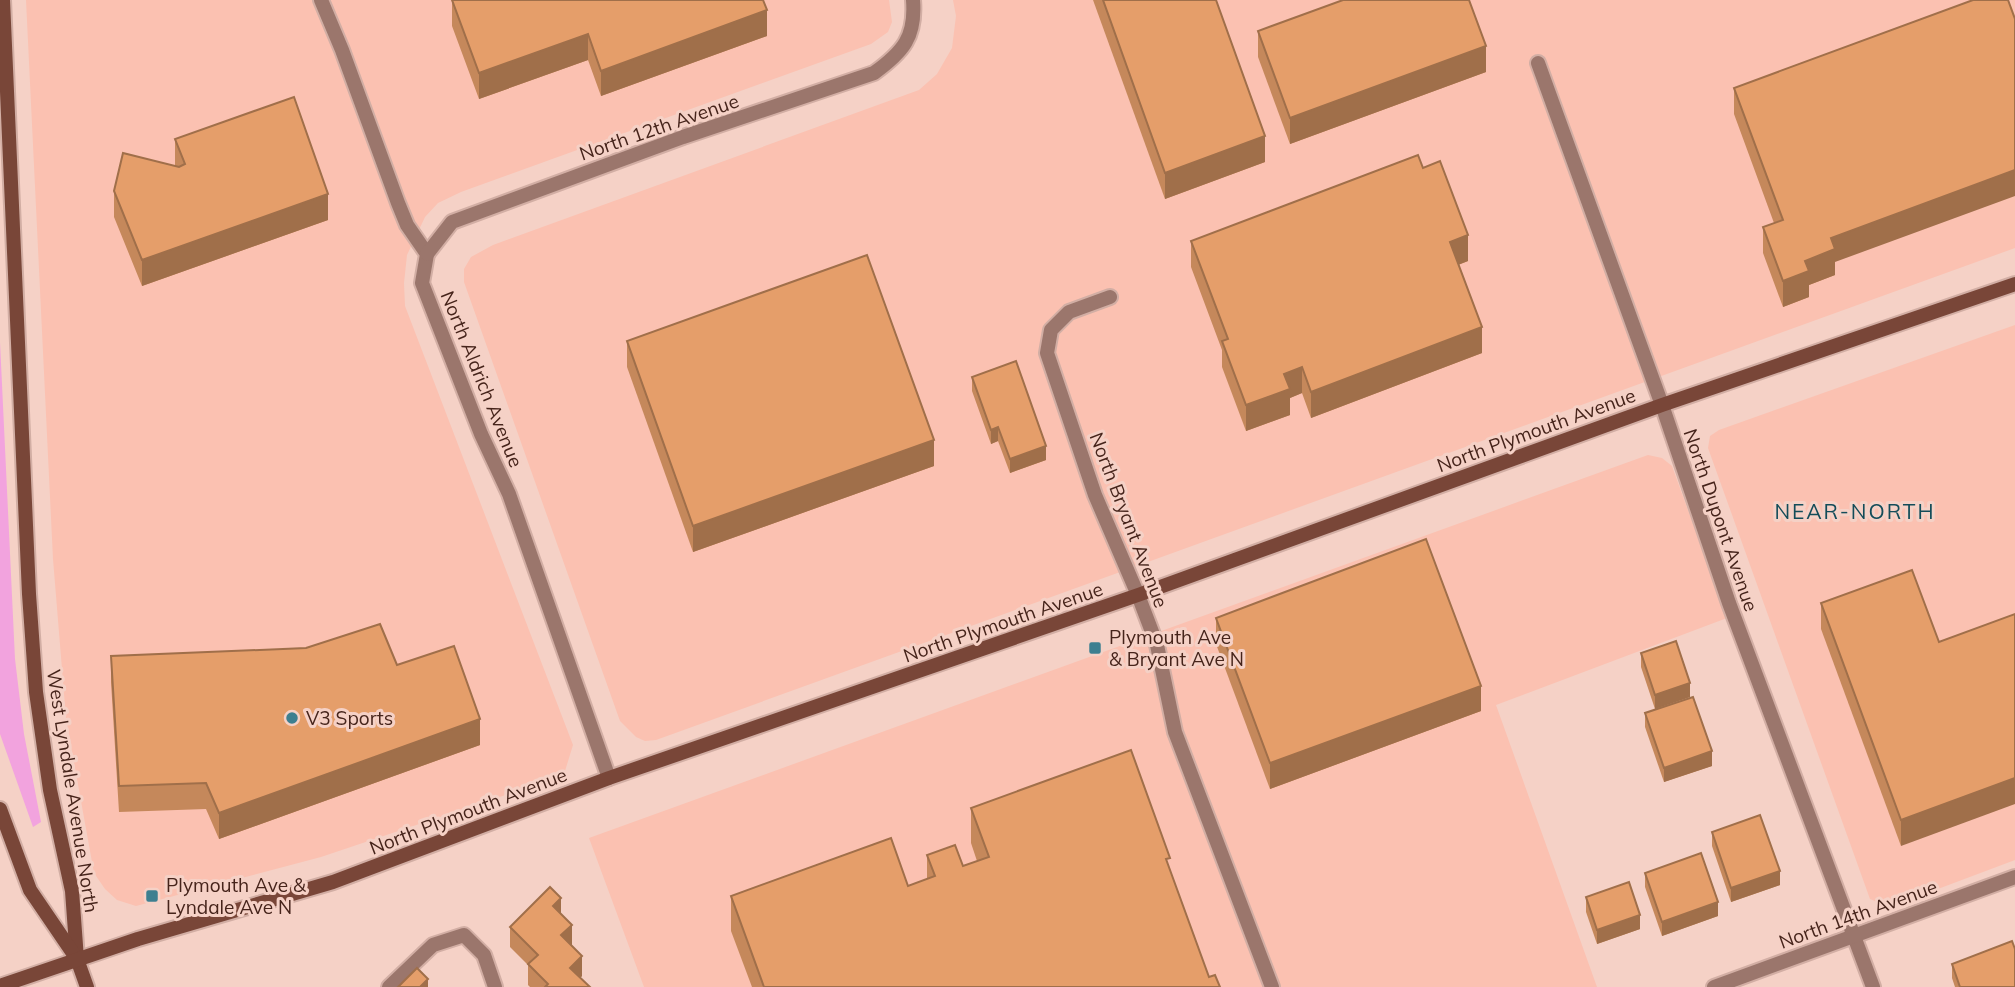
<svg xmlns="http://www.w3.org/2000/svg" width="2015" height="987" font-family="Mulish,sans-serif">
  <style>
    .built { fill: #fbc1b1 }
    .green { fill: #f2a3de }
    .lines { fill: none; stroke-linecap: round; stroke-linejoin: round }
    .street-casing { stroke: #d2aea4; stroke-width: 18 }
    .secondary-casing { stroke: #d2aea4; stroke-width: 18 }
    .street { stroke: #9b766c; stroke-width: 14 }
    .secondary { stroke: #794638; stroke-width: 14 }
    .wall { fill: #c5885b }
    .shaded-wall { fill: #a06f4a }
    .building { fill: #e59e6a; stroke: #a06f4a; stroke-width: 2 }
    .poi-dot { fill: #3d7f90; stroke: #f5d1c6; stroke-width: 2.5 }
    .labels { text-anchor: middle; stroke-width: 6; stroke-linejoin: round; paint-order: stroke }
    .street-label { font-size: 19px; fill: #46241b; stroke: #f5d1c6 }
    .poi-label { font-size: 19px; fill: #46241b; stroke: #f5d1c6; text-anchor: start }
    .neighbourhood-label { font-size: 21px; letter-spacing: 2px; fill: #134c59; stroke: #f5d1c6 }
  </style>
  <rect width="100%" height="100%" fill="#f5d1c6"/>
  <g class="built">
    <polygon points="26,0 889,0 892,22 888,32 871,44 461,192 438,203 425,217 407,255 404,283 405,306 573,745 565,771 559,777 321,857 136,906 117,900 105,889 94,873 66,718 53,559"/>
    <polygon points="953,0 2015,0 2015,248 656,740 645,741 636,737 620,721 464,282 464,269 471,257 493,245 919,90 937,74 952,48 956,16"/>
    <polygon points="2015,325 2015,860 1890,907 1870,899 1708,448 1710,436 1719,430"/>
    <polygon points="1648,455 1662,458 1672,466 1727,618 1496,705 1597,987 644,987 589,838"/>
  </g>
  <polygon class="green" points="0,342 15,659 24,734 41,822 33,827 0,734"/>
  <g class="lines">
    <g class="street-casing">
      <g id="street">
        <polyline points="321,0 342,50 398,203 407,225 427,254 422,283 481,434 509,494 609,778"/>
        <polyline points="1538,63 1662,405 1729,603 1873,987"/>
        <path d="M427 254 452 222 683 137 874 73C903 52 916 37 913 0"/>
        <polyline points="1110,297 1069,312 1051,330 1047,353 1095,495 1138,595 1157,645 1175,732 1272,987"/>
        <polyline points="389,987 433,945 464,935 484,955 495,987"/>
        <polyline points="1714,987 2015,877"/>
      </g>
    </g>
    <g class="secondary-casing">
      <g id="secondary">
        <polyline points="3,0 29,594 36,692 50,790 72,891 77,959"/>
        <polyline points="0,809 30,890 77,959 87,987"/>
        <polyline points="0,986 138,939 333,882 609,778 1138,595 1662,405 2015,284"/>
      </g>
    </g>
    <use href="#street" class="street"/>
    <use href="#secondary" class="secondary"/>
  </g>
  <g class="wall">
    <polygon points="452,0 767,36 601,96 588,60 479,99 452,26"/>
    <polygon points="1093,0 1216,0 1265,162 1165,199"/>
    <polygon points="1258,31 1486,72 1290,144 1258,57"/>
    <polygon points="1734,88 1835,262 1835,275 1809,285 1809,297 1783,307 1763,253 1763,227 1774,223 1734,114"/>
    <polygon points="175,139 328,220 142,286 114,217 114,191 175,166"/>
    <polygon points="1423,168 1468,261 1458,265 1482,353 1311,418 1302,393 1290,398 1290,415 1246,431 1222,367 1222,350 1191,267 1191,241"/>
    <polygon points="627,341 934,466 693,552 627,367"/>
    <polygon points="972,377 1046,460 1010,473 998,441 991,444 972,391"/>
    <polygon points="1821,603 1939,642 1901,846 1821,629"/>
    <polygon points="1216,618 1481,711 1270,789 1216,644"/>
    <polygon points="1641,653 1690,697 1655,709 1641,667"/>
    <polygon points="111,656 397,665 480,745 219,839 206,809 119,812 111,682"/>
    <polygon points="1645,713 1712,766 1664,782 1645,727"/>
    <polygon points="971,808 1170,870 1209,977 1220,987 752,987 731,931 731,896 908,886 927,879 927,855 963,866 977,861 971,843"/>
    <polygon points="1712,832 1780,885 1731,902 1712,846"/>
    <polygon points="1645,873 1718,916 1662,936 1645,887"/>
    <polygon points="1586,897 1640,929 1597,944 1586,912"/>
    <polygon points="561,914 582,976 580,978 590,987 530,987 528,985 528,965 510,947 510,927"/>
    <polygon points="1952,964 2015,987 1955,987 1952,978"/>
  </g>
  <g class="shaded-wall">
    <polygon points="767,10 767,36 601,96 601,71"/>
    <polygon points="588,34 588,60 479,99 479,73"/>
    <polygon points="1486,46 1486,72 1290,144 1290,118"/>
    <polygon points="1265,136 1265,162 1165,199 1165,173"/>
    <polygon points="2015,170 2015,196 1835,262 1835,275 1809,285 1809,297 1783,307 1783,281 1831,238"/>
    <polygon points="328,194 328,220 142,286 142,260"/>
    <polygon points="1468,235 1468,261 1450,268 1450,242"/>
    <polygon points="1482,327 1482,353 1311,418 1311,392"/>
    <polygon points="1302,367 1302,393 1290,398 1290,415 1246,431 1246,405 1284,374"/>
    <polygon points="998,427 998,441 991,444 991,430"/>
    <polygon points="934,440 934,466 693,552 693,526"/>
    <polygon points="1046,446 1046,460 1010,473 1010,459"/>
    <polygon points="1690,683 1690,697 1655,709 1655,695"/>
    <polygon points="1481,686 1481,711 1270,789 1270,763"/>
    <polygon points="480,719 480,745 219,839 219,813"/>
    <polygon points="1712,751 1712,766 1664,782 1664,768"/>
    <polygon points="2015,778 2015,804 1901,846 1901,820"/>
    <polygon points="1780,871 1780,885 1731,902 1731,888"/>
    <polygon points="561,898 561,918 553,906"/>
    <polygon points="1718,902 1718,916 1662,936 1662,922"/>
    <polygon points="1640,915 1640,929 1597,944 1597,930"/>
    <polygon points="572,925 572,945 561,956 561,935"/>
    <polygon points="582,956 582,976 571,987 570,968"/>
    <polygon points="428,979 428,987 420,987"/>
  </g>
  <g class="building">
    <polygon points="452,0 763,0 767,10 601,71 588,34 479,73"/>
    <polygon points="1103,0 1216,0 1265,136 1165,173"/>
    <polygon points="1343,0 1469,0 1486,46 1290,118 1258,31"/>
    <polygon points="1973,0 2008,0 2015,19 2015,170 1831,238 1835,249 1805,261 1809,271 1783,281 1763,227 1783,220 1734,88"/>
    <polygon points="294,97 328,194 142,260 114,191 123,153 179,167 185,164 175,139"/>
    <polygon points="1418,155 1423,168 1440,161 1468,235 1450,242 1482,327 1311,392 1302,367 1284,374 1290,389 1246,405 1222,341 1228,339 1191,241"/>
    <polygon points="867,255 934,440 693,526 627,341"/>
    <polygon points="1016,361 1046,446 1010,459 998,427 991,430 972,377"/>
    <polygon points="1426,539 1481,686 1270,763 1216,618"/>
    <polygon points="1912,570 1939,642 2015,614 2015,778 1901,820 1821,603"/>
    <polygon points="380,624 397,665 454,646 480,719 219,813 206,783 119,786 111,656 306,648"/>
    <polygon points="1676,641 1690,683 1655,695 1641,653"/>
    <polygon points="1693,697 1712,751 1664,768 1645,713"/>
    <polygon points="1131,750 1170,858 1166,859 1209,977 1215,975 1220,987 764,987 731,896 891,838 908,886 935,876 927,855 955,845 963,866 989,857 971,808"/>
    <polygon points="1760,815 1780,871 1731,888 1712,832"/>
    <polygon points="1701,853 1718,902 1662,922 1645,873"/>
    <polygon points="1629,882 1640,915 1597,930 1586,897"/>
    <polygon points="550,887 561,898 553,906 572,925 561,935 582,956 570,968 590,987 545,987 548,984 528,964 538,955 510,927"/>
    <polygon points="2012,941 2015,949 2015,987 1960,987 1952,964"/>
    <polygon points="417,968 428,979 420,987 398,987"/>
  </g>
  <g class="poi-dot">
    <rect x="1088" y="641" width="14" height="14" rx="3.5"/>
    <circle cx="292" cy="718" r="7"/>
    <rect x="145" y="889" width="14" height="14" rx="3.5"/>
  </g>
  <g class="labels">
    <g class="street-label">
      <text transform="translate(659 127) rotate(-19)" y="7">North 12th Avenue</text>
      <text transform="translate(482 379) rotate(68)" y="7">North Aldrich Avenue</text>
      <text transform="translate(1536 430) rotate(-20)" y="7">North Plymouth Avenue</text>
      <text transform="translate(1129 520) rotate(69)" y="7">North Bryant Avenue</text>
      <text transform="translate(1721 520) rotate(71)" y="7">North Dupont Avenue</text>
      <text transform="translate(1003 622) rotate(-19)" y="7">North Plymouth Avenue</text>
      <text transform="translate(73 791) rotate(81)" y="7">West Lyndale Avenue North</text>
      <text transform="translate(468 811) rotate(-21)" y="7">North Plymouth Avenue</text>
      <text transform="translate(1858 914) rotate(-20)" y="7">North 14th Avenue</text>
    </g>
    <g class="poi-label">
      <text x="1109" y="644">Plymouth Ave<tspan x="1109" dy="22">&amp; Bryant Ave N</tspan></text>
      <text x="306" y="725">V3 Sports</text>
      <text x="166" y="892">Plymouth Ave &amp;<tspan x="166" dy="22">Lyndale Ave N</tspan></text>
    </g>
    <g class="neighbourhood-label">
      <text x="1855" y="519">NEAR-NORTH</text>
    </g>
  </g>
</svg>
